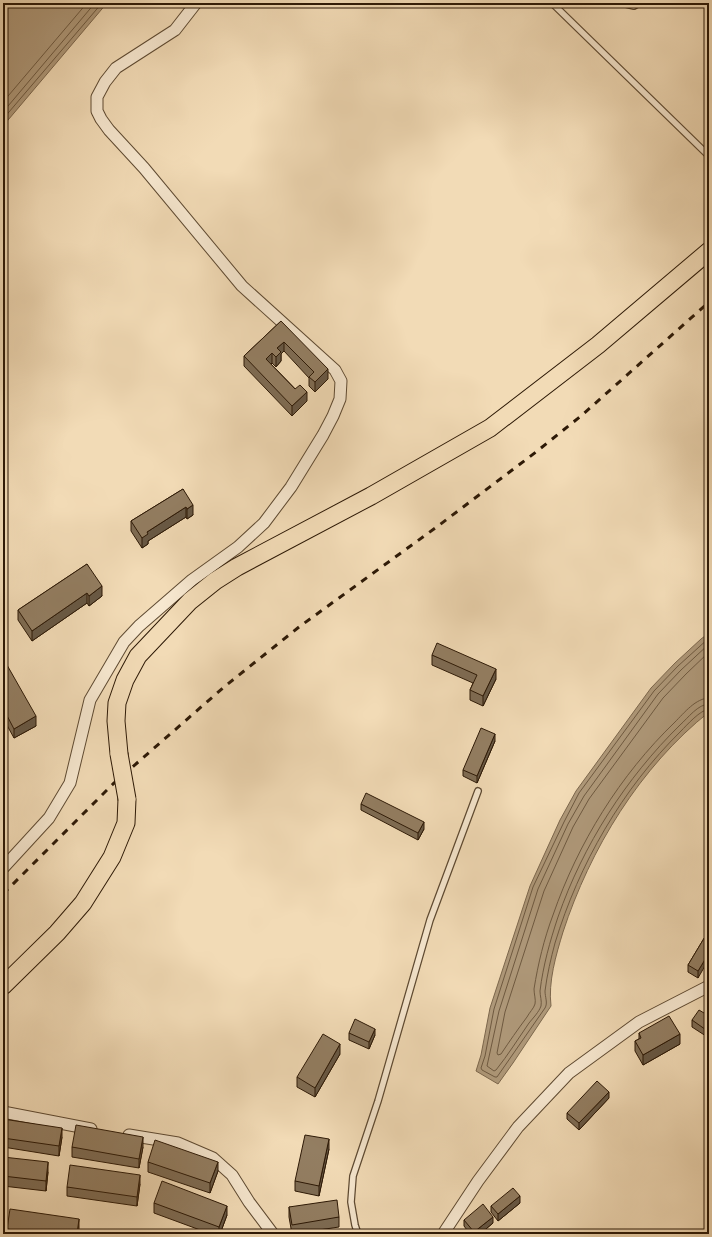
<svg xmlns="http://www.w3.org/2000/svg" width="712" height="1237" font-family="Cardo,serif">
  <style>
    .water { fill: #af997a; stroke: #7b664c }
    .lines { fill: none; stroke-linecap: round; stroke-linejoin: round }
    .shore { stroke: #6e5940; stroke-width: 1 }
    .lane-casing { stroke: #5e4a32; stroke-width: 8 }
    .street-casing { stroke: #5e4a32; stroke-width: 13 }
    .primary-casing { stroke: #2d1906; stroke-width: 19 }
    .lane { stroke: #f7e8d0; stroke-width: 5.5 }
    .street { stroke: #f7e8d0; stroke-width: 11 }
    .primary { stroke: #f2dbb6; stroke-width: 17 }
    .rail { stroke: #2d1906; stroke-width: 3; stroke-dasharray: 7 7; stroke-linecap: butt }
    .primary-bridge-casing { stroke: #2d1906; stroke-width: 19; stroke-linecap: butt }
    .primary-bridge { stroke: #f2dbb6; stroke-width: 17 }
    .wall { fill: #7e6c54; stroke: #2d1906 }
    .shaded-wall { fill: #675845; stroke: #2d1906 }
    .building { fill: #937e62; stroke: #2d1906 }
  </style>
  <rect width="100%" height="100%" fill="#f2dbb6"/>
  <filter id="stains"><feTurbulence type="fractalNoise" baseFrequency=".005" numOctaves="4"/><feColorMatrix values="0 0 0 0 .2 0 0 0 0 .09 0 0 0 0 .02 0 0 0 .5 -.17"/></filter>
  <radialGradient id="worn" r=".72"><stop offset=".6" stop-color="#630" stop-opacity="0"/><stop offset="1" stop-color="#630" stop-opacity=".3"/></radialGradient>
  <g class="water">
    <polygon points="3,3 107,3 3,126"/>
    <path d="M709 633V712C640 767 590 849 563 932 556 955 548 982 551 1006L513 1063 498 1084 476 1071 481 1055 490 1008 530 886 560 820 576 791 651 688 675 663 701 639Z"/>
  </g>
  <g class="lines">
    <g class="shore">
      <polyline points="3,102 87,3"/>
      <polyline points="3,112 95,3"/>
      <polyline points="3,119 102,3"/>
      <path d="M709 638 678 666 654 691 579 793 564 822 533 887 494 1009 485 1056 481 1068 482 1070 495 1077H497L545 1008C548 1003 545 997 545 991 547 975 551 958 555 943 579 864 622 789 681 731 687 725 700 710 709 709"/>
      <path d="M709 644 681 670 658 694 584 796 568 824 538 889 499 1011 487 1066 494 1071 496 1070C508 1055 518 1039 529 1023 533 1018 539 1012 541 1006 542 1001 540 996 540 991 543 966 550 941 558 917 583 845 626 778 680 725 688 718 698 704 709 704"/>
      <path d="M709 652 686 674 663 698 589 799 573 827 544 891 505 1012 497 1053 498 1055 501 1054C509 1042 518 1029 527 1017 529 1013 534 1008 535 1004 536 1000 534 994 534 989 538 964 544 939 553 915 578 843 620 775 675 722 684 713 696 698 709 698"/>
    </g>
    <g class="lane-casing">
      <g id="lane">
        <polyline points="552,3 709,156"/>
        <polyline points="622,3 634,6 639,3"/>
        <polyline points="358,1234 355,1225 351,1202 353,1176 378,1101 430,920 478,791"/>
      </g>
    </g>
    <g class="street-casing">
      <g id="street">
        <polyline points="3,868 49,818 70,783 90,700 124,642 139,626 192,580 238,547 264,523 291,487 323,435 333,416 340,399 341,381 335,370 242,286 144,168 109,130 101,119 97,111 97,97 105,82 116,68 175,30 196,3"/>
        <polyline points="3,1112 91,1129"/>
        <polyline points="129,1135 178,1143 213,1158 232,1175 249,1202 273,1234"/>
        <polyline points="443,1234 478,1181 518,1127 569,1073 639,1022 709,986"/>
      </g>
    </g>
    <g class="primary-casing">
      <g id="primary">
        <polyline points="119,754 116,721 117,703 125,680 138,656 190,601 215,581 237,567 371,496 490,428 598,345 709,251"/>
        <polyline points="3,986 57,933 83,903 112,857 126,823 127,799"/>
      </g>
    </g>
    <use href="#lane" class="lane"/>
    <use href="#street" class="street"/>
    <use href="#primary" class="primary"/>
    <polyline class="rail" points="3,894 113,784 224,687 299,627 438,526 536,452 581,416 709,302"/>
    <g class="primary-bridge-casing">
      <polyline id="primary-bridge" points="119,754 127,799"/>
    </g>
    <use href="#primary-bridge" class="primary-bridge"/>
  </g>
  <g class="wall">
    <polygon points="232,3 238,3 235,6"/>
    <polygon points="281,321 328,379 315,392 309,386 309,378 284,351 281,354 281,361 276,367 272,363 271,364 307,401 292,416 244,366 244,356"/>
    <polygon points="183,489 193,515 187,519 186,517 148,541 148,544 142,548 131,531 131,521"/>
    <polygon points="87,564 102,596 89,606 87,603 32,641 18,620 18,610"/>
    <polygon points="432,655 496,679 483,706 470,700 470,690 473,683 432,665"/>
    <polygon points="3,656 4,666 36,726 14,738 3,718"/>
    <polygon points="495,741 477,783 463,776 463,770"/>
    <polygon points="361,804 424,829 418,840 361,810"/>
    <polygon points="706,935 698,978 688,972 688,965"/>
    <polygon points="709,1016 709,1038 692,1027 692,1020"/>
    <polygon points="349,1033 375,1035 369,1049 349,1040"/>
    <polygon points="639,1033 680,1044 643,1065 635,1051 635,1041 639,1039"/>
    <polygon points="340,1054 315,1097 297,1087 297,1077"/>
    <polygon points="609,1098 579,1130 567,1119 567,1113"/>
    <polygon points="3,1119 62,1137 59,1156 3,1147"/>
    <polygon points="72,1147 143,1147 139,1168 72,1157"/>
    <polygon points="329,1149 319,1196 295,1191 295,1181"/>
    <polygon points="3,1157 48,1172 46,1191 3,1186"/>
    <polygon points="148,1162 218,1171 210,1193 148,1172"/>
    <polygon points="140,1184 137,1206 67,1196 67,1187"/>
    <polygon points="154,1203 227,1215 220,1234 211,1234 154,1213"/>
    <polygon points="520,1203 498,1221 491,1212 491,1206"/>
    <polygon points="289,1207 339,1217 339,1227 292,1234 289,1217"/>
    <polygon points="464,1220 493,1223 480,1234 470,1234 464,1226"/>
    <polygon points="7,1229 79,1229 78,1234 7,1234"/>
  </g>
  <g class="shaded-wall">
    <polygon points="284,342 284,351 281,354 281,361 276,367 276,357 277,348"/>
    <polygon points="272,353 272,363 266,369 266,359"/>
    <polygon points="328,369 328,379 315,392 315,382"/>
    <polygon points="307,392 307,401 292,416 292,406"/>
    <polygon points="193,505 193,515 187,519 187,509"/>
    <polygon points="186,507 186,517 148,541 148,544 142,548 142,538 147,532"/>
    <polygon points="6,556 6,566 3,568 3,558"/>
    <polygon points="102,586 102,596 89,606 89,596"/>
    <polygon points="87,593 87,603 32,641 32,631"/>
    <polygon points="4,658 4,668 3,669 3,659"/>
    <polygon points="496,669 496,679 483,706 483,696"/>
    <polygon points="36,716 36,726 14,738 14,729"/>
    <polygon points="495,734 495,741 477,783 477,776"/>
    <polygon points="424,822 424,829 418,840 418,833"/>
    <polygon points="709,953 709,959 698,978 698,971"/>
    <polygon points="375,1029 375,1035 369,1049 369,1042"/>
    <polygon points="680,1034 680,1044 643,1065 643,1055"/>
    <polygon points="340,1044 340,1054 315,1097 315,1088"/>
    <polygon points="609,1092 609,1098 579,1130 579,1123"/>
    <polygon points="62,1128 62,1137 59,1156 59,1146"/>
    <polygon points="143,1137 143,1147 139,1168 139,1159"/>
    <polygon points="329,1139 329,1149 319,1196 319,1186"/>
    <polygon points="48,1162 48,1172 46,1191 46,1181"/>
    <polygon points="218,1162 218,1171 210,1193 210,1183"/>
    <polygon points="140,1175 140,1184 137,1206 137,1197"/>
    <polygon points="520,1196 520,1203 498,1221 498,1214"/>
    <polygon points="227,1206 227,1215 220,1234 219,1234 219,1227"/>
    <polygon points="493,1217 493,1223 480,1234 474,1234 474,1232"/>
    <polygon points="79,1219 79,1229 78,1234 77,1234"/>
  </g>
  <g class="building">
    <polygon points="281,321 328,369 315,382 309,377 314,372 284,342 277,348 281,352 276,357 272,353 266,359 295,389 300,385 307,392 292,406 244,356"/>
    <polygon points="183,489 193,505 187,509 186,507 147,532 148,534 142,538 131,521"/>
    <polygon points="3,552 6,556 3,558"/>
    <polygon points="87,564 102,586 89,596 87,593 32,631 18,610"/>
    <polygon points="437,643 496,669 483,696 470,690 477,675 432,655"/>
    <polygon points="7,665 36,716 14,729 3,708 3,667"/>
    <polygon points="481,728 495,734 477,776 463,770"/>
    <polygon points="366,793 424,822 418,833 361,804"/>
    <polygon points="706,935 709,937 709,953 698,971 688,965"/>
    <polygon points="699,1010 709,1016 709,1032 692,1020"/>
    <polygon points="669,1016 680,1034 643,1055 635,1041 641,1038 639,1033"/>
    <polygon points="355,1019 375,1029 369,1042 349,1033"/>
    <polygon points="323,1034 340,1044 315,1088 297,1077"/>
    <polygon points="597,1081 609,1092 579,1123 567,1113"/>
    <polygon points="3,1119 62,1128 59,1146 3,1138"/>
    <polygon points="76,1125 143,1137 139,1159 72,1147"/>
    <polygon points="305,1135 329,1139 319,1186 295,1181"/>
    <polygon points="155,1140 218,1162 210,1183 148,1162"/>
    <polygon points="3,1157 48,1162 46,1181 3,1176"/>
    <polygon points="70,1165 140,1175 137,1197 67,1187"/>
    <polygon points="162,1181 227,1206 219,1227 154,1203"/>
    <polygon points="513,1188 520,1196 498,1214 491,1206"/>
    <polygon points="337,1200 339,1217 292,1225 289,1207"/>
    <polygon points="483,1204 493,1217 474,1232 464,1220"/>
    <polygon points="10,1209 79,1219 77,1234 39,1234 7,1229"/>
    <polygon points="139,1232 146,1234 138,1234"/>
  </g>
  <rect width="712" height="1237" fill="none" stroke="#f2dbb6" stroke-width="16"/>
  <rect x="4" y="4" width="704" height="1229" fill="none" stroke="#2d1906" stroke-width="2"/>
  <rect x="8" y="8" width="696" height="1221" fill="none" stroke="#2d1906"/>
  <rect width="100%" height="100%" filter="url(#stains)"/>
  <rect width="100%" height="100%" fill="url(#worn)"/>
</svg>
